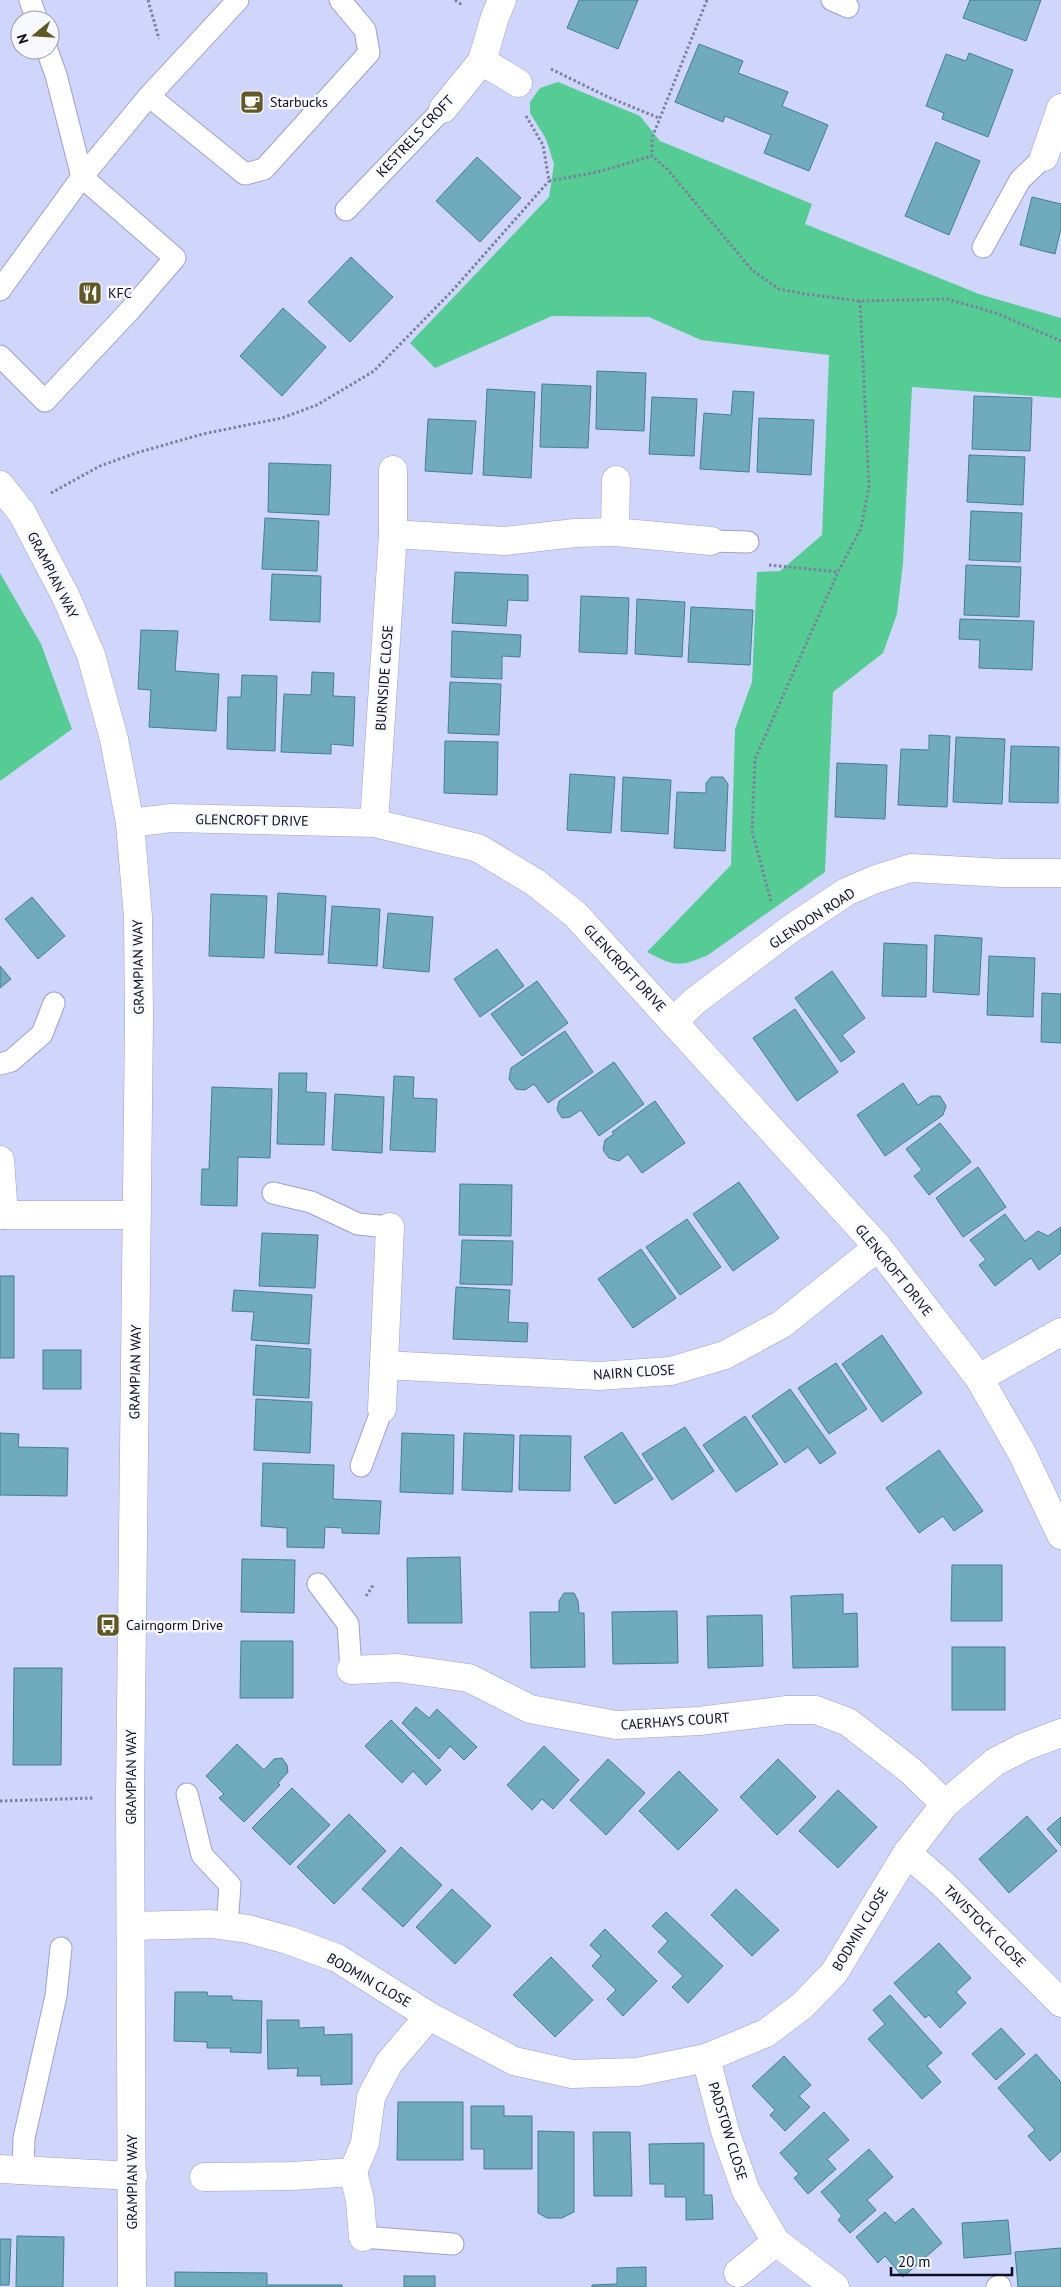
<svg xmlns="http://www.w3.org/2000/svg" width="1061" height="2287" font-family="'PT Sans',sans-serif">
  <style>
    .green { fill: #55cc94 }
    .building { fill: #6faabd; stroke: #447f91 }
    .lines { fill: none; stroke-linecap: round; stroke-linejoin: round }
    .service-casing { stroke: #9ca1cf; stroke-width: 23 }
    .minor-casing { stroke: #9ca1cf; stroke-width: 29 }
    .tertiary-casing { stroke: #9ca1cf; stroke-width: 29 }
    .path { stroke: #7d809e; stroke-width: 3; stroke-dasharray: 2.5 2.5; stroke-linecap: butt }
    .service { stroke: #fff; stroke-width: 21 }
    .minor { stroke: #fff; stroke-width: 28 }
    .tertiary { stroke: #fff; stroke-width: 28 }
    .labels { text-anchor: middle; stroke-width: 5; stroke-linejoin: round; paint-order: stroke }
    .poi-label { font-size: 14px; fill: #0c0d1d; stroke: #f8f9fe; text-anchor: start }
    .street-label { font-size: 14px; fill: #0c0d1d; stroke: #f8f9fe }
  </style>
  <rect width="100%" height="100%" fill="#d0d5fc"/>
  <g class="green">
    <path d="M558 82 640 116 660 141 812 204 805 224 979 294 1061 318V398L912 387 903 563 897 614 883 653 833 692 825 872 708 955C679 968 674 966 647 952L731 865 735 729 752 682 757 572 780 571 822 535 829 355 701 340 649 317 552 316 435 368 410 343 549 197 554 164 546 139 530 113V102L540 88Z"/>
    <polygon points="0,573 41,644 72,729 0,781"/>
  </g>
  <g class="building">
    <polygon points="579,0 638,0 618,49 567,28"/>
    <polygon points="970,0 1041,0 1026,41 963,18"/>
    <polygon points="699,44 743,61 738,73 788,92 782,106 828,125 809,171 764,153 771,135 725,116 723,122 675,102"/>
    <polygon points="969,53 1013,70 988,137 942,119 944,113 926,106 946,54 966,61"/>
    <polygon points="936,142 980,161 949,235 905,216"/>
    <polygon points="477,157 521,198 480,242 436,201"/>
    <polygon points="1032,197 1061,204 1061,228 1055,254 1020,245"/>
    <polygon points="351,257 393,297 350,342 308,302"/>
    <polygon points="283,308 326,347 282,396 240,356"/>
    <polygon points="597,371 646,373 644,431 596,429"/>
    <polygon points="542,384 591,386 588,448 540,447"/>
    <polygon points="487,389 535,392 531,478 483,475"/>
    <polygon points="733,391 754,392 749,472 700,469 704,413 731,415"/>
    <polygon points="974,396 1032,398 1030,451 972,449"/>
    <polygon points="652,397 697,399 694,456 649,454"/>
    <polygon points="759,418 814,420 811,475 757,472"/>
    <polygon points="428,419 476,421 472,474 425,471"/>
    <polygon points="969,455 1025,457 1023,505 967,502"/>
    <polygon points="269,463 331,465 329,515 268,512"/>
    <polygon points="971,511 1022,513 1020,562 969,560"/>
    <polygon points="265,518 319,521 317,571 262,569"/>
    <polygon points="966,565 1021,567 1019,617 964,615"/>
    <polygon points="455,572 528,575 528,601 508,600 506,626 452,623"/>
    <polygon points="272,574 321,576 320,622 270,620"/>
    <polygon points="581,596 629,598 627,654 579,652"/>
    <polygon points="637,599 685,602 682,657 635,654"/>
    <polygon points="691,607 753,610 750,665 688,662"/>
    <polygon points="960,619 1034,621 1032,670 979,668 980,640 959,639"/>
    <polygon points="141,630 178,631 175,671 219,674 216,731 149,727 151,690 138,689"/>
    <polygon points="452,631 521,635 520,657 502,656 502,679 451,677"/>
    <polygon points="312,672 334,673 333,696 355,697 353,746 331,744 331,754 281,752 284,694 311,695"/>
    <polygon points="242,675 277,676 275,751 227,749 228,697 241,697"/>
    <polygon points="450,682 501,684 499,735 448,733"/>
    <polygon points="929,735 950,736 947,807 898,805 901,749 929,750"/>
    <polygon points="956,737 1005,739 1002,804 953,802"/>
    <polygon points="445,741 498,742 497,795 444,793"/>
    <polygon points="1011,746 1059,747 1058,803 1009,802"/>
    <polygon points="837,763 887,765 885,819 835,817"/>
    <polygon points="570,774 615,777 611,833 567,830"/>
    <polygon points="623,777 671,780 668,834 621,831"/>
    <polygon points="711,777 723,777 728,784 725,851 674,848 677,792 706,793 706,783"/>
    <polygon points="278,893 326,896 323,955 275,953"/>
    <polygon points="211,894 267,896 264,958 209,956"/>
    <polygon points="32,897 65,936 38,959 5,919"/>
    <polygon points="332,906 380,909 377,966 328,963"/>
    <polygon points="388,913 433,917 429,972 383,968"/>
    <polygon points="935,935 982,938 979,995 933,992"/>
    <polygon points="884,943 927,945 926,997 882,996"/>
    <polygon points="497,949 524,986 480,1017 454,979"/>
    <polygon points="989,956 1035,958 1033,1017 987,1015"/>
    <polygon points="0,966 11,979 0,988"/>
    <polygon points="832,971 865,1018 842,1035 855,1052 841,1062 795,998"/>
    <polygon points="537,981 568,1023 522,1056 491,1014"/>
    <polygon points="1042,993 1061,994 1061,1043 1041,1042"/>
    <polygon points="795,1009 838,1072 797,1101 753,1038"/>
    <polygon points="565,1031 593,1072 548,1103 534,1084 525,1090 516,1089 509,1079 511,1068"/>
    <polygon points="614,1062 644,1104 599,1136 581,1110 570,1117 562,1118 557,1110 559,1101"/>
    <polygon points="279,1073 307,1073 306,1092 326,1093 324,1145 277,1144"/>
    <polygon points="394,1076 414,1077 413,1098 437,1099 435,1152 390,1150"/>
    <polygon points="903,1083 918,1105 931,1096 940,1096 946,1106 943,1115 885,1156 857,1115"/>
    <polygon points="212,1087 272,1089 270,1158 238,1157 237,1206 201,1205 202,1169 209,1169"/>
    <polygon points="335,1094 384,1097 382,1153 332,1150"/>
    <polygon points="655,1101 685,1143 642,1173 628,1154 619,1161 609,1158 603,1150 605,1140 614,1134 612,1132"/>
    <polygon points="940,1123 971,1162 929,1195 914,1176 922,1170 906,1149"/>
    <polygon points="978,1167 1006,1207 963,1237 936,1198"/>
    <polygon points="739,1182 779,1238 733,1271 693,1214"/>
    <polygon points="460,1184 512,1185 511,1236 459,1235"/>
    <polygon points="1005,1214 1025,1241 1038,1231 1048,1236 1061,1227 1061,1253 1039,1270 1031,1258 995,1286 979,1265 986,1260 970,1240"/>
    <polygon points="687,1219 721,1267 680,1295 646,1247"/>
    <polygon points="262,1233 318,1235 315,1288 259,1286"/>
    <polygon points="462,1240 513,1241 512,1285 460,1284"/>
    <polygon points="641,1249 676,1298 633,1328 598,1279"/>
    <rect x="0" y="1276" width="14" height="82"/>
    <polygon points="456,1287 510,1290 508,1322 528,1323 527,1342 453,1339"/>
    <polygon points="234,1290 312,1295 309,1344 251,1340 254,1312 232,1311"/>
    <polygon points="882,1335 922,1393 882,1422 842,1364"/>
    <polygon points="256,1345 311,1349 309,1398 253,1395"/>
    <rect x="43" y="1350" width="38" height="39"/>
    <polygon points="836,1363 867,1409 829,1434 798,1388"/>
    <polygon points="790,1389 836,1453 820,1464 808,1447 785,1463 752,1416"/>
    <polygon points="256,1399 312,1402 310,1453 254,1450"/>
    <polygon points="745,1416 778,1464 736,1492 703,1445"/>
    <polygon points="685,1427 714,1471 672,1500 642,1454"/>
    <polygon points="622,1432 653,1479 615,1504 584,1457"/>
    <polygon points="0,1433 19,1434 18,1447 68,1448 67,1496 0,1495"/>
    <polygon points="402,1433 454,1435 453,1494 400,1492"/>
    <polygon points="464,1433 514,1435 512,1492 462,1490"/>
    <polygon points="520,1435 571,1436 570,1491 519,1490"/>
    <polygon points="939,1450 983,1511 954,1531 943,1516 919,1533 886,1488"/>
    <polygon points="263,1463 334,1465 333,1499 381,1501 379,1534 342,1533 342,1528 325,1527 324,1548 287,1547 287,1528 261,1526"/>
    <polygon points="460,1557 462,1623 408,1623 407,1558"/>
    <polygon points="242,1559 295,1560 294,1613 241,1612"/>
    <polygon points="952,1565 1002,1565 1002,1621 951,1621"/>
    <polygon points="564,1593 574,1593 578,1601 579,1613 584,1613 585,1667 531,1668 530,1612 559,1612 559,1601"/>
    <polygon points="843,1594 843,1614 857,1613 858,1667 793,1668 791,1596"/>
    <polygon points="677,1611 678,1663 613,1664 612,1612"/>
    <polygon points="762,1615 763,1666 708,1668 707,1616"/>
    <polygon points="241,1641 293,1641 293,1698 240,1698"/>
    <rect x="952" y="1647" width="53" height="63"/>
    <polygon points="14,1668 62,1668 61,1765 13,1765"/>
    <polygon points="416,1707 429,1718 437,1709 477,1747 464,1760 450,1746 439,1759 402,1723"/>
    <polygon points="391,1720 441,1770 426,1785 413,1771 402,1783 365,1746"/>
    <polygon points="237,1744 264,1770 274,1759 282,1758 287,1765 288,1772 278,1783 280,1785 244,1822 219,1798 224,1794 206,1776"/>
    <polygon points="544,1746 579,1780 553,1809 542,1799 532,1810 507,1785"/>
    <polygon points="608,1759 645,1793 606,1835 570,1800"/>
    <polygon points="778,1759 816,1797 777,1835 740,1797"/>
    <polygon points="679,1771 718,1810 678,1850 639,1811"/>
    <polygon points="292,1788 330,1825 290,1865 252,1828"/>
    <polygon points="838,1790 877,1827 838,1868 799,1831"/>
    <polygon points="349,1814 386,1851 334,1904 297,1867"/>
    <polygon points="1027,1816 1057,1851 1009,1893 979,1859"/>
    <polygon points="1061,1817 1061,1846 1047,1829"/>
    <polygon points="401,1847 442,1885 403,1927 362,1889"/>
    <polygon points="452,1889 491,1926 455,1964 416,1927"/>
    <polygon points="736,1889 779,1930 752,1956 711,1915"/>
    <polygon points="666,1912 723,1966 688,2003 672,1987 683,1976 658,1952 668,1941 652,1926"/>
    <polygon points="605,1929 657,1981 623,2016 607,1999 616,1990 592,1966 601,1956 590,1945"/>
    <polygon points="939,1943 971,1978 956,1992 966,2003 940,2028 929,2015 925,2018 894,1983"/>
    <polygon points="551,1957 593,2000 555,2037 513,1995"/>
    <polygon points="175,1992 207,1992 208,1996 232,1996 232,2000 262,2001 261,2053 230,2052 231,2048 207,2048 207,2042 174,2041"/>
    <polygon points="890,1995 942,2053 927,2066 941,2082 922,2099 868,2039 885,2024 873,2010"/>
    <polygon points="267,2020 299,2020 299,2028 324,2027 324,2035 352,2034 352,2084 321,2085 321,2076 297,2076 298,2068 268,2069"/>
    <polygon points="1001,2028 1025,2054 996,2080 972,2054"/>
    <polygon points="1036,2054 1061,2082 1061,2151 1050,2161 1028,2136 1035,2130 998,2088"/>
    <polygon points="784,2056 811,2085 799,2096 810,2107 785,2131 770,2115 775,2110 752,2086"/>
    <polygon points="398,2102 463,2102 463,2160 397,2160"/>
    <polygon points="471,2106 504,2106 504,2116 532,2116 532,2169 484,2169 484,2149 471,2149"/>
    <polygon points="824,2112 849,2140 827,2159 836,2169 808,2194 794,2178 799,2174 780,2153"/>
    <polygon points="538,2131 574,2132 574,2212 562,2218 547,2218 538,2213"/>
    <polygon points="593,2132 630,2132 632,2196 594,2196"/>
    <polygon points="704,2143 704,2195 712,2195 713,2219 686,2220 686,2197 665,2197 665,2184 650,2184 649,2144"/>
    <polygon points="869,2149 893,2177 867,2200 876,2210 850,2233 838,2220 842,2216 821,2192"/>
    <polygon points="913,2208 942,2243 903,2277 885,2256 878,2263 856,2237 885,2212 895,2223"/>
    <polygon points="1008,2220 1011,2254 964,2258 962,2223"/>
    <polygon points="17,2236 64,2237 63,2287 16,2287"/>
    <polygon points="0,2239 11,2239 9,2285 0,2285"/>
    <polygon points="1061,2248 1061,2287 1018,2287 1015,2252"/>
    <polygon points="646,2267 646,2287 592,2287 592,2285 617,2284 617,2268"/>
    <polygon points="175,2272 267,2273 267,2287 175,2287"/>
    <rect x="404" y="2276" width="31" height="11"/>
    <rect x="268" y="2285" width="74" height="2"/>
  </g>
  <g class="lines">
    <g class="service-casing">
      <g id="service">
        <polyline points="30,0 37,20"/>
        <polyline points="832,0 848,7"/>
        <polyline points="149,96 245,174 264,169 369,53 365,30 340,0"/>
        <polyline points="346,210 443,109"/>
        <polyline points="983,247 1020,180 1044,157"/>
        <polyline points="0,290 82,177 149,96 238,0"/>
        <polyline points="0,356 45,401 132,308 175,258 82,177 56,75 47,50"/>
        <polyline points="711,541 748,542"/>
        <polyline points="0,1064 11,1061 42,1034 54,1003"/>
        <polyline points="273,1193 311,1202 358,1224 390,1227"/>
        <polyline points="361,1466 382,1409"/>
        <polyline points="318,1584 348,1624 351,1670"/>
        <polyline points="187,1794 202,1855 230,1885 227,1926"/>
        <polyline points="23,2170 24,2138 56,1996 61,1948"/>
        <polyline points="363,2237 453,2244"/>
        <polyline points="997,2287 1000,2286"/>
      </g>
    </g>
    <g class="minor-casing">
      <g id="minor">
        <polyline points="502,0 495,17 482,61 518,83"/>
        <polyline points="443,109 482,61"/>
        <polyline points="1044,157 1061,108"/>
        <polyline points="615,532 616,480"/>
        <polyline points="393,534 504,541 575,533 615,532 711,541"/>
        <polyline points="130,823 171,818 374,823 478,848 536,883 576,915 878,1247 979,1378 1022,1453 1061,1535"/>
        <polyline points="374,823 393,534 393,470"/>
        <polyline points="674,1021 695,1001 789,930 846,892 876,879 911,868 1003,873 1061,873"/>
        <polyline points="0,1160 4,1215"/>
        <polyline points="0,1215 137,1215"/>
        <polyline points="384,1365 599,1376 671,1371 725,1355 782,1324 878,1247"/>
        <polyline points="979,1378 1061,1332"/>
        <polyline points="382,1409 390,1227"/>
        <polyline points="351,1670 398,1668 469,1678 530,1709 616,1725 699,1721 787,1710 816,1710 848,1722 911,1771 945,1804"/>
        <polyline points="907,1853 944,1885 1061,2003"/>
        <polyline points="131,1926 211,1924 248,1929 288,1940 337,1958 429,2016 514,2061 572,2074 637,2072 706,2058 766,2033 802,2006 834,1973 907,1853 945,1804 995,1762 1024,1747 1061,1733"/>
        <polyline points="706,2058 725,2131 746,2191 776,2242 835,2287"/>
        <polyline points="0,2169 133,2176"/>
        <polyline points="353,2172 360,2200 363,2237"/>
        <polyline points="204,2177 292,2176 353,2172 365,2143 371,2097 389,2063 429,2016"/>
        <polyline points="738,2273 776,2242"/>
      </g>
    </g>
    <g class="tertiary-casing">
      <polyline id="tertiary" points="0,485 22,513 66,597 91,655 114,739 130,823 138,917 139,1020 130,1797 132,2287"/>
    </g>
    <g class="path">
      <polyline points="148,0 159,39"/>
      <polyline points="455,0 462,5"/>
      <polyline points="707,0 652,138 652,156 667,169 752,270 779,289 805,294 860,301 947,299 996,313 1061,341"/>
      <polyline points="551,69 608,97 659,118"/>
      <polyline points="526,116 543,145 549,181 598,172 652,156"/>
      <polyline points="51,493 100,466 136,453 203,434 282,418 317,405 374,371 452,291 549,181"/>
      <polyline points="769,565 838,572 861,528 869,486 860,301"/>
      <polyline points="771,901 752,831 755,759 838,572"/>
      <polyline points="366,1596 374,1584"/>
      <polyline points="0,1801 94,1798"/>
    </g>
    <use href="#service" class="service"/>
    <use href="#minor" class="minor"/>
    <use href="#tertiary" class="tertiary"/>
  </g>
  <defs>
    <g id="cafe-square" transform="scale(1.25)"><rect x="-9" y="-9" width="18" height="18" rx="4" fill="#615925" stroke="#f8f9fe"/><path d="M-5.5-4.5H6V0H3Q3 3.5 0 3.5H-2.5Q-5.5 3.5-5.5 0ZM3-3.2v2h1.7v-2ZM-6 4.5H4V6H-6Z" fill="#fff"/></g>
    <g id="restaurant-square" transform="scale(1.25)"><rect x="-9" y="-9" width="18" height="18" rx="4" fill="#615925" stroke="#f8f9fe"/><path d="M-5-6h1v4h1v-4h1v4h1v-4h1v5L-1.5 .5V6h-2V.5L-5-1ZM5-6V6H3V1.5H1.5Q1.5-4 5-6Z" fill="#fff"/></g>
    <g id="bus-square" transform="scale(1.25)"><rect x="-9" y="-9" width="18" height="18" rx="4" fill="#615925" stroke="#f8f9fe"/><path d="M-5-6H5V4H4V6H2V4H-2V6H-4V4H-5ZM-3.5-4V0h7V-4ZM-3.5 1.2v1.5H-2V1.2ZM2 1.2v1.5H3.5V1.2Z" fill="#fff"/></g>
  </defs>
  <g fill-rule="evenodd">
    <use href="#cafe-square" x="252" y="102"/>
    <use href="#restaurant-square" x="90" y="293"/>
    <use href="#bus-square" x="108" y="1625"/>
  </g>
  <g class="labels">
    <g class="poi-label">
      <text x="270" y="107">Starbucks</text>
      <text x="108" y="298">KFC</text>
      <text x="126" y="1630">Cairngorm Drive</text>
    </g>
    <g class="street-label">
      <text transform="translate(415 136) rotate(-47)" y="5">KESTRELS CROFT</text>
      <text transform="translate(53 575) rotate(63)" y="5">GRAMPIAN WAY</text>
      <text transform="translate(384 678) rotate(-86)" y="5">BURNSIDE CLOSE</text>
      <text transform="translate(252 820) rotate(1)" y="5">GLENCROFT DRIVE</text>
      <text transform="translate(812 918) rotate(-33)" y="5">GLENDON ROAD</text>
      <text transform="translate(138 967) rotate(-91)" y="5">GRAMPIAN WAY</text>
      <text transform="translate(625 968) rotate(47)" y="5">GLENCROFT DRIVE</text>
      <text transform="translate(894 1270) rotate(51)" y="5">GLENCROFT DRIVE</text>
      <text transform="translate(135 1372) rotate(-89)" y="5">GRAMPIAN WAY</text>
      <text transform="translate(634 1372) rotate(-4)" y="5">NAIRN CLOSE</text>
      <text transform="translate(675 1721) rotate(-4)" y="5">CAERHAYS COURT</text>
      <text transform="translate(131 1777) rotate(-90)" y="5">GRAMPIAN WAY</text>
      <text transform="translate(985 1926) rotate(45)" y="5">TAVISTOCK CLOSE</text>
      <text transform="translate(860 1929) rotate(-59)" y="5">BODMIN CLOSE</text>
      <text transform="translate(369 1980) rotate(30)" y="5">BODMIN CLOSE</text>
      <text transform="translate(728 2131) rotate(73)" y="5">PADSTOW CLOSE</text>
      <text transform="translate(132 2182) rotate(-90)" y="5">GRAMPIAN WAY</text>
    </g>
  </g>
  <g transform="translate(35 35) rotate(252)"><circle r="24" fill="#f8f9fe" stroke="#9a9ba4"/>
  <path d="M0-4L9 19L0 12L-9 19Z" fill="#615925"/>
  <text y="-8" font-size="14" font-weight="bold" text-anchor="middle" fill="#0c0d1d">N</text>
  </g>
  <path d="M891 2267v8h121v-8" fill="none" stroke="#0c0d1d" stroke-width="2.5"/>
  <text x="898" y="2267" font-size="15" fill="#0c0d1d" stroke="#f8f9fe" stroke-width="4" paint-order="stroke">20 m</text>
</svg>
